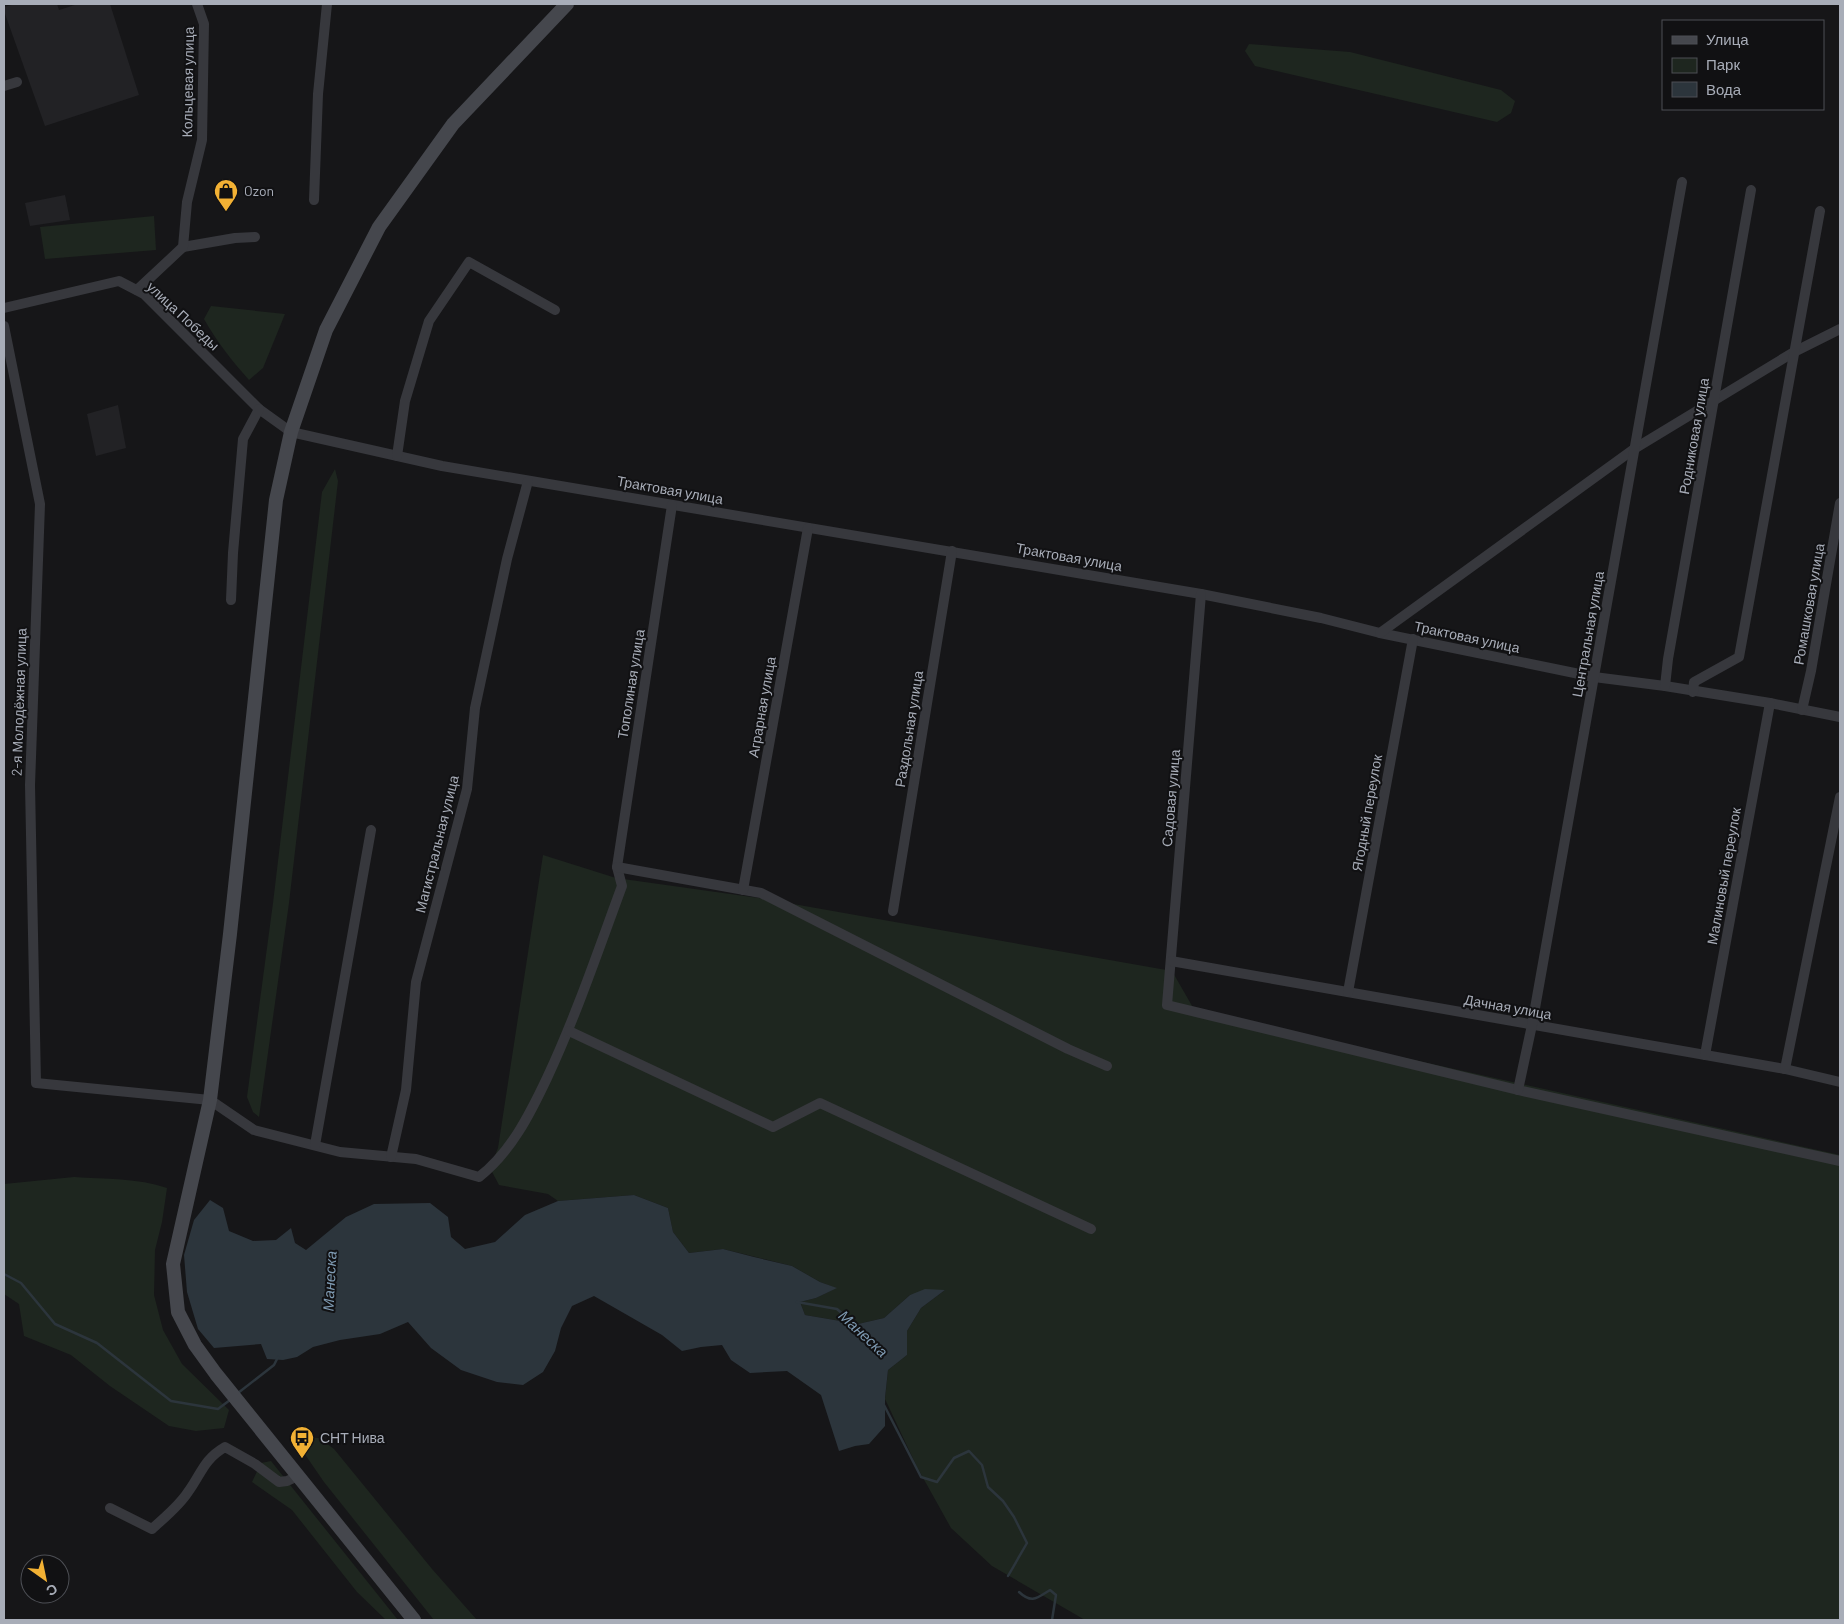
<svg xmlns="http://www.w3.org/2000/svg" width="1844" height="1624" font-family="Barlow,sans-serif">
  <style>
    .built { fill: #222225 }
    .green { fill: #1e261f }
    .water { fill: #2c353c }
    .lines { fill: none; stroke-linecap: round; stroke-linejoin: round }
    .stream { stroke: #2c353c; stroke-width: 2.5 }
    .minor { stroke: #37383d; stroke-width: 10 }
    .secondary { stroke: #45474d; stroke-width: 14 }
    .labels { text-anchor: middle; stroke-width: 4; stroke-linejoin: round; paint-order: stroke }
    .street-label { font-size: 14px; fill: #a8adb8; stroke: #111113 }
    .poi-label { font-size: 14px; fill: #a8adb8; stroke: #111113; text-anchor: start }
    .water-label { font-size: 15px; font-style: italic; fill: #7f9bb3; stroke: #111113 }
  </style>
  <rect width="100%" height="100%" fill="#161618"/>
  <g class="built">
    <polygon points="15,4 57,4 59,10 78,4 110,4 139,95 45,126 4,11 4,7"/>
    <polygon points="65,195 70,220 30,226 25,203"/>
    <polygon points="118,405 126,448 96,456 87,414"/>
  </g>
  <g class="green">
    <polygon points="1249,44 1350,52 1501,90 1515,101 1511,113 1497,122 1255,66 1245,51"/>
    <polygon points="154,216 156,250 45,259 40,227"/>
    <path d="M211 306 285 314 263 368 249 380C232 361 217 342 204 319Z"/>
    <polygon points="335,469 338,481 289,903 259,1117 253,1112 247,1097 273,903 322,492"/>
    <polygon points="543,855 616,878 765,899 1172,971 1195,1011 1840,1155 1840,1620 1085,1620 992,1566 951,1528 917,1467 885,1399 888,1370 907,1355 907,1331 921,1308 945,1290 910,1295 884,1318 858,1324 805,1315 800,1302 816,1298 836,1288 820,1282 792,1266 723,1249 689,1253 673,1232 668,1208 634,1195 558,1201 548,1194 499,1185 490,1168 498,1148"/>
    <path d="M74 1177C105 1179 138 1178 167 1188L162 1222 155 1250 154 1295 163 1330 182 1364 229 1410 224 1428 196 1431 169 1426 110 1386 71 1355 24 1336 19 1304 4 1294V1184Z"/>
    <polygon points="293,1437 319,1438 334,1449 432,1569 477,1620 434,1620 324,1482"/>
    <polygon points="271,1461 398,1620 386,1620 357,1592 292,1510 252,1482 261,1463"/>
  </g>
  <polygon class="water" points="634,1195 668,1208 673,1232 689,1253 723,1249 754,1257 792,1266 820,1282 837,1288 816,1298 800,1302 805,1315 858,1324 884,1318 910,1295 925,1289 945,1290 921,1308 907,1331 907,1355 888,1370 885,1398 885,1426 869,1444 855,1446 839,1451 821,1395 787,1371 750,1373 731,1360 722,1345 701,1347 682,1351 662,1335 594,1296 572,1306 561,1328 555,1351 543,1372 523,1385 497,1382 461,1370 431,1348 408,1322 380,1334 340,1340 313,1347 297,1357 283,1360 267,1359 261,1344 214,1348 198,1329 187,1292 184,1255 194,1220 210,1200 223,1208 229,1231 253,1241 276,1240 291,1228 295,1243 306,1250 346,1217 374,1204 430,1203 448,1217 451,1237 465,1249 495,1242 525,1215 558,1201"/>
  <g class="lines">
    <g class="stream">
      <polyline points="4,1274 21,1283 55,1324 97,1343 171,1401 218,1409 230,1400"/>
      <polyline points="797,1302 837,1309 855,1325"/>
      <polyline points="238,1393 274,1365 278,1357"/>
      <polyline points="884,1405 921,1477 937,1482 954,1458 969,1451 982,1465 988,1487 1003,1501 1014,1517 1027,1543 1008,1576"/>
      <path d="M1019 1592C1032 1604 1037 1598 1050 1590L1056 1595 1052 1620"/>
    </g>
    <g class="minor">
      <polyline points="4,86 17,82"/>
      <polyline points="314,200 318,94 327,4"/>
      <polyline points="183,247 235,238 255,237"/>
      <polyline points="137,290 183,247 187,202 202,140 204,24 197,4"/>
      <polyline points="4,308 119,281 144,294 259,409 291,432 442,466 1201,594 1321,618 1380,633 1594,677 1665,686 1770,703 1840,717"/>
      <path d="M4 326 40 504 30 785 36 1083 210 1100 254 1130 340 1152 416 1159 479 1177C511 1152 530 1114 547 1078 576 1016 598 951 622 886L617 867 672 505"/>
      <polyline points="397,456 405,401 429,321 469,262 555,310"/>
      <polyline points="1201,594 1167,1005 1518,1090 1840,1161"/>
      <polyline points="231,600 233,553 243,439 259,409"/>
      <polyline points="1380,633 1634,449 1794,352 1840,329"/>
      <polyline points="1665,686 1668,659 1751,190"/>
      <polyline points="1693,692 1694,682 1739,657 1820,211"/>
      <polyline points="1802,710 1811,671 1840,503"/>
      <polyline points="617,867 761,893 1068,1049 1107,1066"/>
      <polyline points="743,890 808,528"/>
      <polyline points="893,911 952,551"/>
      <polyline points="1171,961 1785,1069 1840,1082"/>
      <polyline points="1348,992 1413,639"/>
      <polyline points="569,1031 773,1127 820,1103 1091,1229"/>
      <polyline points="1705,1055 1770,703"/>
      <polyline points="1785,1069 1840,797"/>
      <polyline points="1518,1090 1532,1025 1682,182"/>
      <polyline points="315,1145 371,830"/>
      <polyline points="391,1157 406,1090 416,982 467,789 475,708 507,559 528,481"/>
      <path d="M110 1508 152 1529C165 1517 179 1506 188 1492 202 1473 203 1460 225 1447L255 1464 279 1482 287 1481 298 1476"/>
    </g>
    <polyline class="secondary" points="414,1620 216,1374 195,1345 178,1312 173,1264 210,1100 230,934 276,500 291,432 326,330 379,227 453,124 567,4"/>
  </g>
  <defs>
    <g id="shop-pin" transform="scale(1.25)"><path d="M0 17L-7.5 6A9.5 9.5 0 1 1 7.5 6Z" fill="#f2b134" stroke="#111113"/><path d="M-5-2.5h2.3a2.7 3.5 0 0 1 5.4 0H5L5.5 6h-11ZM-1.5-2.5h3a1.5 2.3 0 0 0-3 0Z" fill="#111"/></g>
    <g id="bus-pin" transform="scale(1.25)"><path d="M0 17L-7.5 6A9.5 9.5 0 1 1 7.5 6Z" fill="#f2b134" stroke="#111113"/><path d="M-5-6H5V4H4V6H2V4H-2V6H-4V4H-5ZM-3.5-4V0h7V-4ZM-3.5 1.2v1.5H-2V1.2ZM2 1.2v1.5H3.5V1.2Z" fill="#111"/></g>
  </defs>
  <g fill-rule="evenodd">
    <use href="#shop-pin" x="226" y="191"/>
    <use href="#bus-pin" x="302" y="1438"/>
  </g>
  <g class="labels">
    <g class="street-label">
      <text transform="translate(188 82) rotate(-89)" y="5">Кольцевая улица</text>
      <text transform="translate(183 316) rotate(43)" y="5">улица Победы</text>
      <text transform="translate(1694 436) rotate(-80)" y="5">Родниковая улица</text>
      <text transform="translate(670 490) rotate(10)" y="5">Трактовая улица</text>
      <text transform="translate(1069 557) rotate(10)" y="5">Трактовая улица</text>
      <text transform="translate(1809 604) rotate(-80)" y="5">Ромашковая улица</text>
      <text transform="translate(1588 634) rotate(-80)" y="5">Центральная улица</text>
      <text transform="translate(1467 637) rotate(12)" y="5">Трактовая улица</text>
      <text transform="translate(631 684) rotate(-81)" y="5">Тополиная улица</text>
      <text transform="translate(19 702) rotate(-88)" y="5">2-я Молодёжная улица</text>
      <text transform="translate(762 707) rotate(-80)" y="5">Аграрная улица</text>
      <text transform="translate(909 729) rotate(-81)" y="5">Раздольная улица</text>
      <text transform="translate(1171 798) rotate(-85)" y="5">Садовая улица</text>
      <text transform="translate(1367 813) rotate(-80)" y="5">Ягодный переулок</text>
      <text transform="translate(437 844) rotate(-76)" y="5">Магистральная улица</text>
      <text transform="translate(1724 876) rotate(-80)" y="5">Малиновый переулок</text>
      <text transform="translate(1508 1007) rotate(10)" y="5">Дачная улица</text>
    </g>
    <g class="poi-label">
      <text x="244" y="196">Ozon</text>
      <text x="320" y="1443">СНТ Нива</text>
    </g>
    <g class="water-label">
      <text transform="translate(330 1281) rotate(-87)" y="5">Манеска</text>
      <text transform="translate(863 1334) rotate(43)" y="5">Манеска</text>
    </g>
  </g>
  <rect width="1844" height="1624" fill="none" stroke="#a8adb8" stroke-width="10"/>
  <rect x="1662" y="20" width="162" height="90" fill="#111113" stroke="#4d4f55"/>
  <rect x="1672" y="36" width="25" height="8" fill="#45474d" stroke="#4d4f55"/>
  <text x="1706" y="45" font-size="15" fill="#a8adb8">Улица</text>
  <rect x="1672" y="58" width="25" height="15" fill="#1e261f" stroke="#4d4f55"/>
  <text x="1706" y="70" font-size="15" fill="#a8adb8">Парк</text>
  <rect x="1672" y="82" width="25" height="15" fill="#2c353c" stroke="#4d4f55"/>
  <text x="1706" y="95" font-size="15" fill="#a8adb8">Вода</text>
  <g transform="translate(45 1579) rotate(147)"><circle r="24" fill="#111113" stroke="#4d4f55"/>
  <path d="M0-4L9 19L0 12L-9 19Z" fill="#f2b134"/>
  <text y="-8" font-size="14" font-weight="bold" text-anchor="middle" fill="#a8adb8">С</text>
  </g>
</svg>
